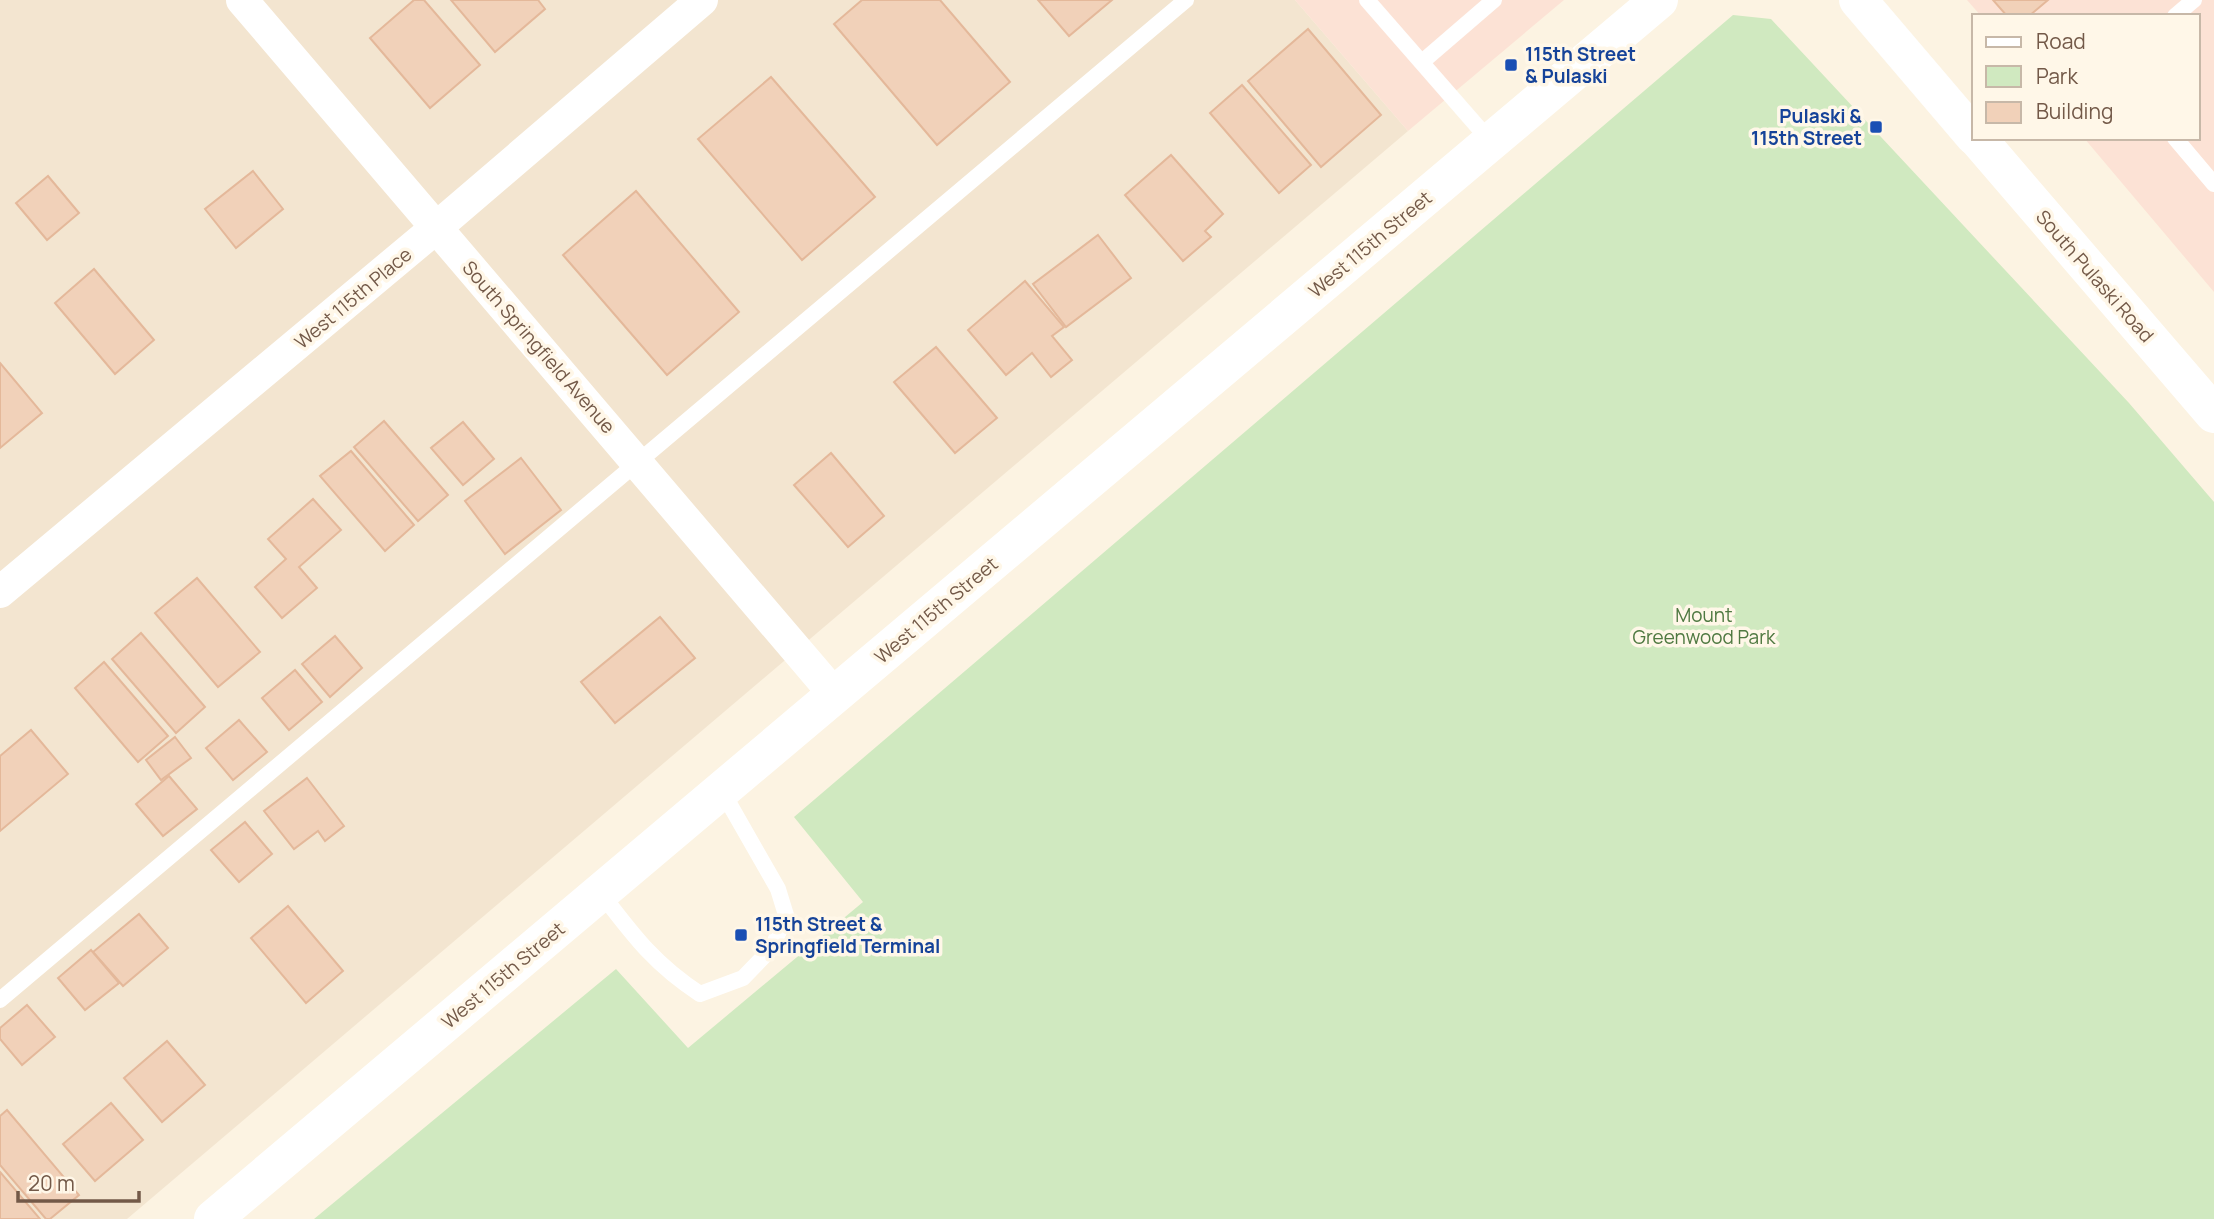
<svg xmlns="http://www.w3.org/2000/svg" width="2214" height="1219" font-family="Manrope,sans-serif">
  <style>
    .residential { fill: #f3e5d0 }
    .commercial { fill: #fce2d5 }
    .green { fill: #d0e9c0 }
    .building { fill: #f1d1b9; stroke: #e4b89a; stroke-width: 2 }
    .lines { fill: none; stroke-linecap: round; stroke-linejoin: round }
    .lane { stroke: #fff; stroke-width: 16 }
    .street { stroke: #fff; stroke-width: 32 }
    .secondary { stroke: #fff; stroke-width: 38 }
    .transit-dot { fill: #1a4fb4; stroke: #fff7e8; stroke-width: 2.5 }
    .labels { text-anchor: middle; stroke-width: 7; stroke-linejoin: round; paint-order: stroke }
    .transit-label { font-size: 19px; font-weight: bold; fill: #164399; stroke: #fff7e8; text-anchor: start }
    .street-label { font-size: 19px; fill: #735948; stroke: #fff7e8 }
    .park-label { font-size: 19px; fill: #4f7941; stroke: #fff7e8 }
  </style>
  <rect width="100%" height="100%" fill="#fcf3e2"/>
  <polygon class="residential" points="0,0 1295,0 1408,131 127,1219 0,1219"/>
  <g class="commercial">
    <polygon points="1295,0 1564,0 1408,131"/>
    <polygon points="1967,0 2214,0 2214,292 2084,138 2198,138 2198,16 1981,16"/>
  </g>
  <polygon class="green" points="1733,15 1771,19 2129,403 2214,502 2214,1219 314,1219 616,969 688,1048 863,902 794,817"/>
  <g class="building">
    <polygon points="414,0 424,0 480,65 430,108 370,38"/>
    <polygon points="451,0 538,0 545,9 495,52"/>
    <polygon points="862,0 940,0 1010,82 937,145 834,24"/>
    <polygon points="1038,0 1112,0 1069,36"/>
    <polygon points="1993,0 2048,0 2029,16 2007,16"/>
    <polygon points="1308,29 1381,115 1321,167 1248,81"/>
    <polygon points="771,77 875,197 802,260 698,139"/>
    <polygon points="1242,85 1311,165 1279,193 1210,113"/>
    <polygon points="1171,155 1223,214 1205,231 1211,237 1183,261 1125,195"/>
    <polygon points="253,171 283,209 236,248 205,209"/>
    <polygon points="48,176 79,213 47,240 16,203"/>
    <polygon points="636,191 739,312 667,375 563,255"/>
    <polygon points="1098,235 1131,278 1066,327 1033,284"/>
    <polygon points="94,269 154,340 115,374 55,303"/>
    <polygon points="1025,281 1064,327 1052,336 1072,360 1051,377 1032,353 1006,375 968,330"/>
    <polygon points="936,347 997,418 955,453 894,382"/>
    <polygon points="0,363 42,413 0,448"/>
    <polygon points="384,421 448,495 418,521 354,447"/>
    <polygon points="463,422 494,459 463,485 431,448"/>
    <polygon points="351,451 414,525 385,551 320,476"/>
    <polygon points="831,453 884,516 848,547 794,485"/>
    <polygon points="521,458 561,510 505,554 465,501"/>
    <polygon points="313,499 341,530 299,567 317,588 282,618 255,587 286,559 268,539"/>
    <polygon points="197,578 260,652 218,687 155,613"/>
    <polygon points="660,617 695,658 615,723 581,682"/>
    <polygon points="141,633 205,707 176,733 112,659"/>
    <polygon points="335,636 362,668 330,697 302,664"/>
    <polygon points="104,662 168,736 138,762 75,688"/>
    <polygon points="295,670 322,702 289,730 262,698"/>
    <polygon points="239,720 267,752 233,780 206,748"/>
    <polygon points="31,730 68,774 0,831 0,756"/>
    <polygon points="175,737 191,758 161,780 146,760"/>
    <polygon points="169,776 197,809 163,836 136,804"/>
    <polygon points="307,778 344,826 325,841 318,831 294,849 264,811"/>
    <polygon points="245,822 272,854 239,882 211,850"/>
    <polygon points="288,906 343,971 306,1003 251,938"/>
    <polygon points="139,914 168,948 123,986 93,952"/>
    <polygon points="91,950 119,983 85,1010 58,978"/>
    <polygon points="27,1005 55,1037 22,1065 0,1039 0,1028"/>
    <polygon points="167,1041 205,1085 162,1122 124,1078"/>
    <polygon points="111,1103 143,1140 95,1181 63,1144"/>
    <polygon points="7,1110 79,1195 50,1219 46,1219 0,1165 0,1116"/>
    <polygon points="0,1172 40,1219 0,1219"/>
  </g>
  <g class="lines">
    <g class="lane">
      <polyline points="1367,0 1491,142"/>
      <polyline points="2175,16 2194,0"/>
      <polyline points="1422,62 1494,0"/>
      <polyline points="2175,138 2214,184"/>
      <path d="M600 892C633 935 654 964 700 994L743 978 772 948 786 915 778 889 722 791"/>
      <polyline points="0,1000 1186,0"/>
    </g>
    <g class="street">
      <polyline points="242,0 835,695"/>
      <polyline points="0,592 437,227 702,0"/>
    </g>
    <g class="secondary">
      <polyline points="1858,0 1974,136"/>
      <polyline points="1977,138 2214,414"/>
      <polyline points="213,1219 1659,0"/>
    </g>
  </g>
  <g class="transit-dot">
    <rect x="1504" y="58" width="14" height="14" rx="3.5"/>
    <rect x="1869" y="120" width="14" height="14" rx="3.5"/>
    <rect x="734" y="928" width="14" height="14" rx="3.5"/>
  </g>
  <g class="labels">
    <g class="transit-label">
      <text x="1525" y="61">115th Street<tspan x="1525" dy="22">&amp; Pulaski</tspan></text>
      <text x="1862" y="123" text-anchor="end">Pulaski &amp;<tspan x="1862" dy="22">115th Street</tspan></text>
      <text x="755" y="931">115th Street &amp;<tspan x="755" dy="22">Springfield Terminal</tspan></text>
    </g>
    <g class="street-label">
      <text transform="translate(1370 244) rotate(-40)" y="7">West 115th Street</text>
      <text transform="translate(2095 276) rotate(49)" y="7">South Pulaski Road</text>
      <text transform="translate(353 298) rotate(-40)" y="7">West 115th Place</text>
      <text transform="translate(539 347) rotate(49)" y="7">South Springfield Avenue</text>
      <text transform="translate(936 610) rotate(-40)" y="7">West 115th Street</text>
      <text transform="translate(503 975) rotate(-40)" y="7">West 115th Street</text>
    </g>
    <g class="park-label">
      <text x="1704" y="622">Mount<tspan x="1704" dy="22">Greenwood Park</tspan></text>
    </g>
  </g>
  <rect x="1972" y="14" width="228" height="126" fill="#fff7e8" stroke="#c7b8a8" stroke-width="2"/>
  <rect x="1986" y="37" width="35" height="10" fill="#ffffff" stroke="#c7b8a8" stroke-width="2"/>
  <text x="2036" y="49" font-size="21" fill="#735948">Road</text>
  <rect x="1986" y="66" width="35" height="21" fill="#d0e9c0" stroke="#c7b8a8" stroke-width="2"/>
  <text x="2036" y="84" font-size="21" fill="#735948">Park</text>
  <rect x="1986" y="102" width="35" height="21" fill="#f1d1b9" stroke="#c7b8a8" stroke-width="2"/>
  <text x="2036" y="119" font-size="21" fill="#735948">Building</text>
  <path d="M18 1191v10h121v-10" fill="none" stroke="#735948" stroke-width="3.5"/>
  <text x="28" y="1191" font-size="21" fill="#735948" stroke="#fff7e8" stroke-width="5" paint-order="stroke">20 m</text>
</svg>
